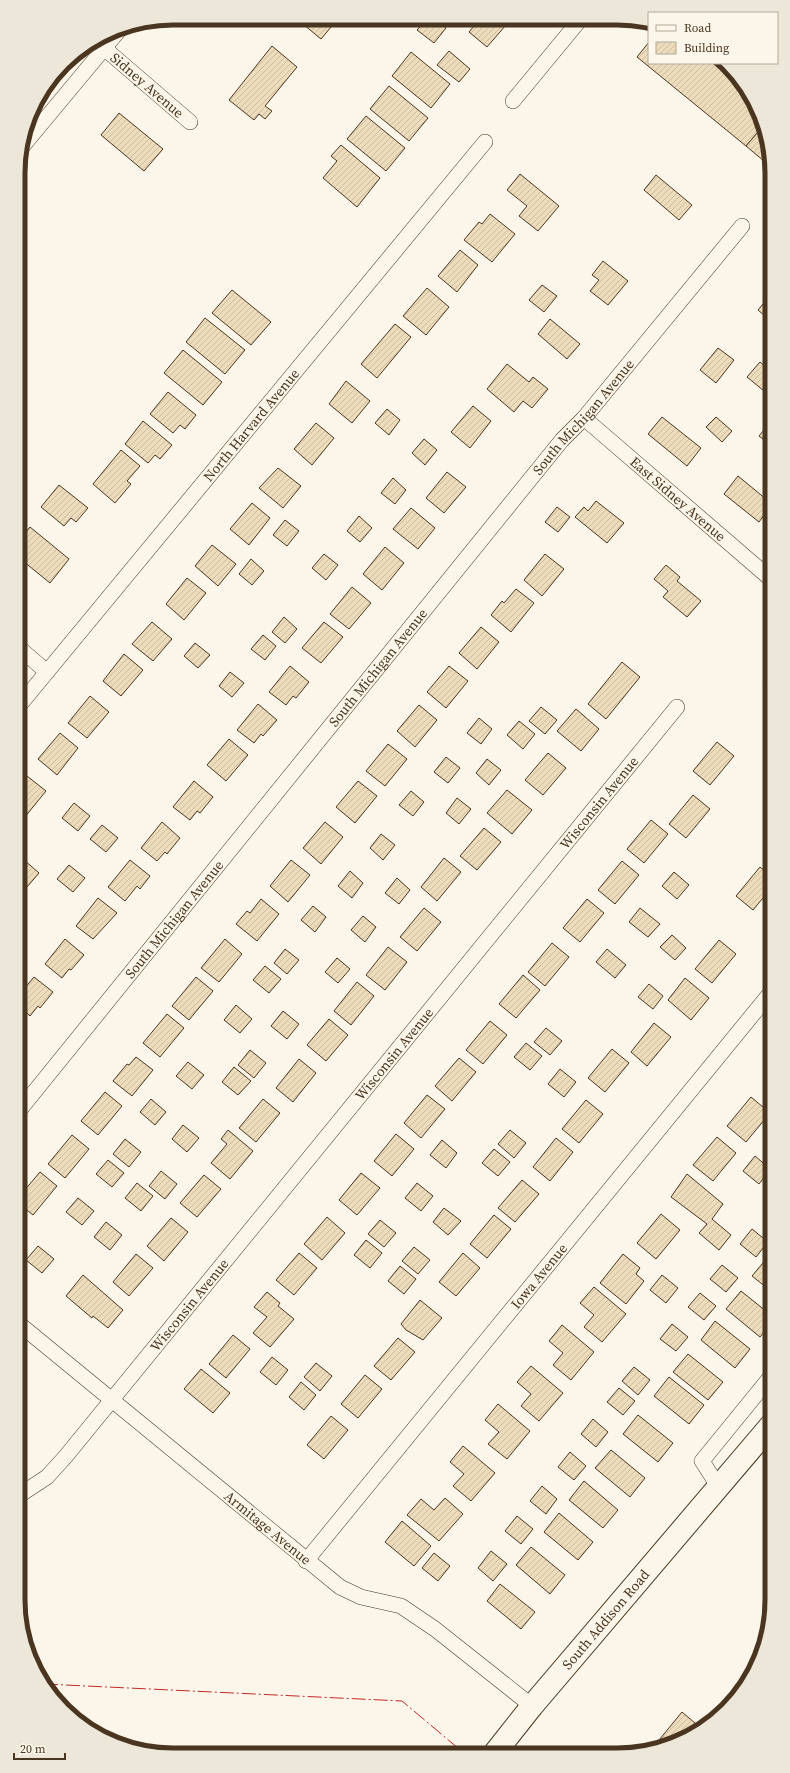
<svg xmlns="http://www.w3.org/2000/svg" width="790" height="1773" font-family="'Source Serif 4',serif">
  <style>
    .building { fill: url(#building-hatch); stroke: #4a3520 }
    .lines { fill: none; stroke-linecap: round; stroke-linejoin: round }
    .street-casing { stroke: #4a3520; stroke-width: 16 }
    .secondary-casing { stroke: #4a3520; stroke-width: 24 }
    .street { stroke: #fbf6e9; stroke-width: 15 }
    .secondary { stroke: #fbf6e9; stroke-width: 22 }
    .power { stroke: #c62828; stroke-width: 1; stroke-dasharray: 14 3 2 3; stroke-linecap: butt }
    .labels { text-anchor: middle; stroke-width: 3; stroke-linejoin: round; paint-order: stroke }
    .street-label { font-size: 14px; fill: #4a3520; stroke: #fbf6e9 }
    .rim { fill: none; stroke: #4a3520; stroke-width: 5 }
  </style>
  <defs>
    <pattern id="building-hatch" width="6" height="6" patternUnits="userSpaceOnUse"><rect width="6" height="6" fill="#ecdcbc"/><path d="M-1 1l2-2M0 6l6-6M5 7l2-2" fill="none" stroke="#ccbda1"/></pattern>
  </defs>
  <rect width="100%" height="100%" fill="#fbf6e9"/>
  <g class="building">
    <polygon points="297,19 321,19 331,27 321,39"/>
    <polygon points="426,20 436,20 446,28 434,43 417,30"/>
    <polygon points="479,20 500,20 506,25 487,47 469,32"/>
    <polygon points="649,42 649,63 725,63 751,95 764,125 746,146 637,57"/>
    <polygon points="272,46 297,67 265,106 272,111 265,119 259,114 254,120 229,100"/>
    <polygon points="449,51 470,69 459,82 437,65"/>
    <polygon points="411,52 450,84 431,108 392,76"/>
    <polygon points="389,86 428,118 409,141 370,109"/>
    <polygon points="119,113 163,149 144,171 101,135"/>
    <polygon points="366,116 405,148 386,171 347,139"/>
    <polygon points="764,125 767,133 771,167 746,146"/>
    <polygon points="341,145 380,178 357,207 323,178 337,161 331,156"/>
    <polygon points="520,174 559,206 538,231 519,216 527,206 507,190"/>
    <polygon points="656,175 692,205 679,220 644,190"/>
    <polygon points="490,214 515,234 492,262 464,240 479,222 482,224"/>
    <polygon points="460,250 478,265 457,292 438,276"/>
    <polygon points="603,261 628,281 608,305 590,291 599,280 592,275"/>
    <polygon points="542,285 557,296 544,312 529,300"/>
    <polygon points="427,288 449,307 426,335 403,316"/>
    <polygon points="232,290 271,322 251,345 212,313"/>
    <polygon points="772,293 772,322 758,310"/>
    <polygon points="205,318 245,350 225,374 186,342"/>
    <polygon points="550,319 580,344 567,359 538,334"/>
    <polygon points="395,324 411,337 377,378 361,364"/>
    <polygon points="718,348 734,360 716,383 700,370"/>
    <polygon points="183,350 222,382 203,405 164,373"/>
    <polygon points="760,362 772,372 772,382 764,391 747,377"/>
    <polygon points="507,364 529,382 533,377 548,389 532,408 523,401 514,412 487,389"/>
    <polygon points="346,381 370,401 352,423 329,404"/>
    <polygon points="168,392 196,415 185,429 180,425 173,433 150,414"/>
    <polygon points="473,406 491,421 470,448 451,432"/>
    <polygon points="387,409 400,420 389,435 375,423"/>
    <polygon points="662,417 701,448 687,466 648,434"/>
    <polygon points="716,417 732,431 722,442 706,427"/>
    <polygon points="772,420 772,446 759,436"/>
    <polygon points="143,421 172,445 160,459 155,455 148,463 125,444"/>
    <polygon points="316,423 334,438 312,465 294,449"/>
    <polygon points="424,439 437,450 425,465 412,453"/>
    <polygon points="121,450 140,466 127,481 131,484 115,503 93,484"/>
    <polygon points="278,468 301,486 283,508 259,488"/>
    <polygon points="447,472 466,487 444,513 426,498"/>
    <polygon points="738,476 772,504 759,522 724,494"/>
    <polygon points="393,478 406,490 395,504 381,493"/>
    <polygon points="59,485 88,508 76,522 71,518 64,526 41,507"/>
    <polygon points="596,501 624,523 607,543 575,517 584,507 588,511"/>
    <polygon points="252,503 270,518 249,545 230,529"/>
    <polygon points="557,507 570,517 558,532 545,522"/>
    <polygon points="411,508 435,528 418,549 393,529"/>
    <polygon points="359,516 372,528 360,542 347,531"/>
    <polygon points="285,520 299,531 287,546 273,535"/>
    <polygon points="30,527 69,559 50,583 18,557 18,542"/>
    <polygon points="212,545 236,564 218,586 195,566"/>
    <polygon points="385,547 404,563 382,590 363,574"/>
    <polygon points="324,554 338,565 326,580 312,568"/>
    <polygon points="545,554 564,569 542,596 524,580"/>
    <polygon points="251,559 264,571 252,585 239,574"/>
    <polygon points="666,565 680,577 677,581 701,601 687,617 663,597 668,591 654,579"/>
    <polygon points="187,578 206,593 184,620 166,604"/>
    <polygon points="352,587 371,603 349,629 330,614"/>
    <polygon points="516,589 534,603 511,632 491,615 502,601 504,603"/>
    <polygon points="284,617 297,629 285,643 272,632"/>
    <polygon points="152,622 172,639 153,661 132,644"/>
    <polygon points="324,622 343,637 321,663 302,648"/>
    <polygon points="481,627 499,642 477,669 459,653"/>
    <polygon points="263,635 276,646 265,660 251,649"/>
    <polygon points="195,643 210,655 198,668 184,656"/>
    <polygon points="124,654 143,670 121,696 103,681"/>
    <polygon points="622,662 640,677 606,719 588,704"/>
    <polygon points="290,666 309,682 296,698 293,696 286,705 269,692"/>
    <polygon points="449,666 468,681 446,708 427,692"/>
    <polygon points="230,672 244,683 232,697 219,686"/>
    <polygon points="772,672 772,690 763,683"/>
    <polygon points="90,696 109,712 87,738 68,723"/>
    <polygon points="258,704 277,720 263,736 261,734 254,743 237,730"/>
    <polygon points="419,705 437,720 415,747 397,731"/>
    <polygon points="541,707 557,720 545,734 529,721"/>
    <polygon points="576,709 599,729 581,751 557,731"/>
    <polygon points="479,718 492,729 481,744 467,733"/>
    <polygon points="519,721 535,734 523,749 507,735"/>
    <polygon points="60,733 78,748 57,775 38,759"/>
    <polygon points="229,739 248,755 226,781 207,765"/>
    <polygon points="717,742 734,756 710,785 693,771"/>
    <polygon points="388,744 407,759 385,786 366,771"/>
    <polygon points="548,753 566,768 543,795 525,780"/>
    <polygon points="446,757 460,768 448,783 434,772"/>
    <polygon points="487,759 501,770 489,785 476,773"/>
    <polygon points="27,776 46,791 24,818 18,813 18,787"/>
    <polygon points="194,781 213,797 200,813 197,811 190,820 173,807"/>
    <polygon points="358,781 377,796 355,823 336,807"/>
    <polygon points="507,790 532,810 512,834 487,813"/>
    <polygon points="411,791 424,802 413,816 399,805"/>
    <polygon points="693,795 710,809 686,838 669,824"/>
    <polygon points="457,798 471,809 459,824 446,813"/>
    <polygon points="74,803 90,816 78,831 62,818"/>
    <polygon points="651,820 668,834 644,863 627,849"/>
    <polygon points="162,822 180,838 167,854 165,852 157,861 141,848"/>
    <polygon points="325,822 343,837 321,864 303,848"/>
    <polygon points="102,825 118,838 106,852 90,839"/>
    <polygon points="484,828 501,842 477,870 460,856"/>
    <polygon points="381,834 395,845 383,860 370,848"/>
    <polygon points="444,858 461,872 437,901 421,887"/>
    <polygon points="23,859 39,873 27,887 18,880 18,865"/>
    <polygon points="130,860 150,876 140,889 137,886 125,901 108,887"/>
    <polygon points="291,860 310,875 288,902 270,886"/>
    <polygon points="622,861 639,875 615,904 598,890"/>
    <polygon points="69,865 85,878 73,892 57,879"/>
    <polygon points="760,867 772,877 772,887 753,910 736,896"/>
    <polygon points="350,871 363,883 352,898 338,886"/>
    <polygon points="674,872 689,885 677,899 662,886"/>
    <polygon points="397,878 410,890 399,904 385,893"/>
    <polygon points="98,898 117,913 93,939 76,926"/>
    <polygon points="261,899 279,914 257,941 236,924 247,911 250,913"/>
    <polygon points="587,899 604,913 580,942 563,928"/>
    <polygon points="313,906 326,917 315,932 301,920"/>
    <polygon points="424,908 441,922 417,951 400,937"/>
    <polygon points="640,908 660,924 648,937 629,922"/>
    <polygon points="363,916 376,927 365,942 351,930"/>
    <polygon points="672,935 686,948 675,960 660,947"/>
    <polygon points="65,939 84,955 71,970 69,969 62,978 45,964"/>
    <polygon points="225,939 242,954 219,982 201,968"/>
    <polygon points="719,940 736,954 712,983 695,969"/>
    <polygon points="552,943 569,957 545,986 528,972"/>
    <polygon points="388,947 407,962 385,990 366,975"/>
    <polygon points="285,949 299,960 287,974 274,963"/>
    <polygon points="607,949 626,965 615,978 596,962"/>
    <polygon points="337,958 350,969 338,983 325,972"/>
    <polygon points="265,966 281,979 269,993 253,980"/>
    <polygon points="523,975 540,990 516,1018 499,1004"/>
    <polygon points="34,977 53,992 40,1008 38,1006 30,1016 18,1005 18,996"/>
    <polygon points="196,977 213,991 189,1020 172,1006"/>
    <polygon points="685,978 709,998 691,1020 668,1000"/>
    <polygon points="357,982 374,996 351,1025 334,1011"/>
    <polygon points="649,984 663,996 653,1009 638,997"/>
    <polygon points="236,1005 252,1019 240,1033 224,1020"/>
    <polygon points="283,1011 299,1024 287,1039 271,1026"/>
    <polygon points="167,1014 184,1028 160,1057 143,1043"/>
    <polygon points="329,1019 348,1035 326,1061 307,1045"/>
    <polygon points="490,1021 507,1035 483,1064 466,1050"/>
    <polygon points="654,1023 671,1037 647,1066 631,1052"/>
    <polygon points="546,1028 562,1041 550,1055 534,1042"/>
    <polygon points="526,1043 542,1056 530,1070 514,1057"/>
    <polygon points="612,1049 629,1063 605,1092 588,1078"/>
    <polygon points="250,1050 266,1063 254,1078 238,1065"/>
    <polygon points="136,1057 153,1070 132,1096 113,1081 127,1064 129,1065"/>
    <polygon points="459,1058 476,1072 452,1101 435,1086"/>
    <polygon points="299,1059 316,1073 293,1102 276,1088"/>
    <polygon points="188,1062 204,1075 192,1089 176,1076"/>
    <polygon points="234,1067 251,1081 238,1095 222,1082"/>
    <polygon points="560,1069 576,1082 564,1097 548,1084"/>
    <polygon points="105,1092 122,1106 98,1135 81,1121"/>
    <polygon points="427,1095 445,1109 421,1138 404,1123"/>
    <polygon points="751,1097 770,1113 746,1142 727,1126"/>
    <polygon points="151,1099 166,1112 155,1125 140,1112"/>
    <polygon points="263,1099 280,1113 256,1142 239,1128"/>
    <polygon points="586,1100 603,1114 579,1143 562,1129"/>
    <polygon points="183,1125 199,1138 187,1152 172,1139"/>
    <polygon points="228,1130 253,1151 230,1179 211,1163 227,1144 221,1139"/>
    <polygon points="510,1130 526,1143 514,1158 498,1144"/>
    <polygon points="396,1134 414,1149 392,1176 374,1161"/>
    <polygon points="72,1135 89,1149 65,1178 48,1164"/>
    <polygon points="717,1137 736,1153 713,1181 693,1165"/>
    <polygon points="556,1138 573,1152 550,1181 533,1167"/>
    <polygon points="125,1139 141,1152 129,1167 113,1154"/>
    <polygon points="442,1140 457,1153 446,1168 430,1155"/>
    <polygon points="494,1149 510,1162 498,1176 482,1163"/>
    <polygon points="755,1156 770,1169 759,1184 743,1171"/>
    <polygon points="108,1160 124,1173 112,1187 96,1174"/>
    <polygon points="161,1171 177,1184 165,1199 149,1186"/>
    <polygon points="40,1172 57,1186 33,1215 18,1203 18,1198"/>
    <polygon points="361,1173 380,1188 357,1215 339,1200"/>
    <polygon points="687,1174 723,1204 712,1219 731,1235 719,1250 699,1233 707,1224 671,1197"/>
    <polygon points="204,1175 221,1189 197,1217 180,1203"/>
    <polygon points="522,1180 539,1194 515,1222 498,1208"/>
    <polygon points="137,1183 153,1196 141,1211 125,1198"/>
    <polygon points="417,1183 433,1196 421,1211 405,1198"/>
    <polygon points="78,1198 94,1211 82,1225 66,1212"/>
    <polygon points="444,1208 461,1221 448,1235 433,1222"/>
    <polygon points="661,1214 680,1230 656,1259 637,1243"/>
    <polygon points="494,1215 511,1229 487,1258 470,1244"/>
    <polygon points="327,1217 345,1233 322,1260 304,1244"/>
    <polygon points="171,1218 188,1232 164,1261 147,1246"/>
    <polygon points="380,1220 396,1233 384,1247 368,1234"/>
    <polygon points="106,1222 122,1235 110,1250 94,1237"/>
    <polygon points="752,1229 768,1242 756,1257 740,1244"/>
    <polygon points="366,1240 382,1253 370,1268 354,1255"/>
    <polygon points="38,1246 54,1259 42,1273 26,1260"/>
    <polygon points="414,1247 430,1260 418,1274 402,1261"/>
    <polygon points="299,1253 317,1268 294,1295 276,1280"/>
    <polygon points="463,1253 480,1268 456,1296 439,1282"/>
    <polygon points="136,1254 153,1268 129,1296 113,1282"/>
    <polygon points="623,1254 640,1268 636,1274 644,1281 626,1304 600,1283"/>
    <polygon points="767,1258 772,1261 772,1292 752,1276"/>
    <polygon points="722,1265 738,1278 726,1292 710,1279"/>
    <polygon points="400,1266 416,1279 404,1294 388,1281"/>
    <polygon points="83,1275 123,1310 108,1328 93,1316 92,1318 66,1296"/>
    <polygon points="662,1275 678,1288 666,1303 650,1290"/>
    <polygon points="594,1287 626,1314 602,1342 584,1327 594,1315 580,1303"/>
    <polygon points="741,1291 772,1316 772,1323 760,1337 726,1309"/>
    <polygon points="267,1292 280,1303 278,1306 294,1319 270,1347 253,1333 267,1317 254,1307"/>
    <polygon points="700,1293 716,1306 704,1320 688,1307"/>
    <polygon points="420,1300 442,1318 423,1340 406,1330 401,1324"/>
    <polygon points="715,1321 750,1349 735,1368 701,1340"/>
    <polygon points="672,1324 688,1337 676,1351 660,1339"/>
    <polygon points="562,1325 594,1352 571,1380 553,1365 563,1353 549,1341"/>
    <polygon points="233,1335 250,1349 226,1378 209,1364"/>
    <polygon points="398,1338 415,1352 391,1380 374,1366"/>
    <polygon points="688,1354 723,1382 708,1400 673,1372"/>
    <polygon points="272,1357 288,1370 276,1385 260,1372"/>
    <polygon points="316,1363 332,1376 320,1391 304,1377"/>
    <polygon points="531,1366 563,1393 539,1421 521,1406 531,1394 517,1382"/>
    <polygon points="634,1367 650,1380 638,1395 622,1381"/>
    <polygon points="201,1369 230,1393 213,1413 184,1389"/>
    <polygon points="365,1375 382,1389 358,1418 341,1404"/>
    <polygon points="669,1377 704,1405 689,1424 654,1396"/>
    <polygon points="301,1382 316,1395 304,1410 289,1397"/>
    <polygon points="619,1388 635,1401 623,1415 607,1402"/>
    <polygon points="498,1404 530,1431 507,1459 488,1444 499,1432 485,1420"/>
    <polygon points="638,1415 673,1443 658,1462 623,1434"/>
    <polygon points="331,1416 348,1430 324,1459 307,1445"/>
    <polygon points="593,1419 608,1432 596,1447 581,1434"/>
    <polygon points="463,1446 495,1473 471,1501 453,1486 464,1474 450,1462"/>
    <polygon points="611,1450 645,1478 630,1497 595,1468"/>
    <polygon points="570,1452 586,1466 574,1480 558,1467"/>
    <polygon points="584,1481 618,1510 603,1528 569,1500"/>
    <polygon points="542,1486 557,1499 546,1514 530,1501"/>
    <polygon points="445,1498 463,1514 439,1541 407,1515 421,1499 434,1510"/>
    <polygon points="559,1513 593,1542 578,1560 544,1532"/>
    <polygon points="517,1516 533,1529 521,1544 505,1531"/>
    <polygon points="402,1521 431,1546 414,1566 385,1542"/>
    <polygon points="531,1547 565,1575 550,1594 516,1565"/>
    <polygon points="491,1551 507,1564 493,1581 478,1568"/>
    <polygon points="434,1553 450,1566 438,1581 422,1568"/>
    <polygon points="500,1584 535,1612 521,1629 487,1601"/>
    <polygon points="682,1712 702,1729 657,1750 650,1751"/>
  </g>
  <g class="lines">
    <g class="street-casing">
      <g id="street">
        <path id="s1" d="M104 48 190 122"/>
        <polyline points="513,101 579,21"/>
        <polyline points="22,147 121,28"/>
        <path id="s2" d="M584 418 772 580"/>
        <polyline points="18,647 47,672"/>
        <path id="s3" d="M18 707 485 142"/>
        <path id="s4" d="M18 1112 562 440 584 418 742 226"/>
        <path id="s5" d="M18 1323 340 1587 361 1597 401 1606 435 1629 532 1706"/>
        <polyline points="718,1486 702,1461 772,1375"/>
        <path id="s6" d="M18 1496 47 1477 66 1456 677 707"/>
        <path id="s7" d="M306 1561 772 991"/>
      </g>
    </g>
    <g class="secondary-casing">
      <g id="secondary">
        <path id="s8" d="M494 1754 532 1706 772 1424"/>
      </g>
    </g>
    <use href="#street" class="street"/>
    <use href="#secondary" class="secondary"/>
    <polyline class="power" points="44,1684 402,1701 465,1754"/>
  </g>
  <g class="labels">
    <g class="street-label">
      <text dy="5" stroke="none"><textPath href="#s1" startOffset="57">Sidney Avenue</textPath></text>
      <text dy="5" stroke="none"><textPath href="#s4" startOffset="896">South Michigan Avenue</textPath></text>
      <text dy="5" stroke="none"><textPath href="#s3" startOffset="366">North Harvard Avenue</textPath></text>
      <text dy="5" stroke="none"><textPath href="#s2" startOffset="124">East Sidney Avenue</textPath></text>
      <text dy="5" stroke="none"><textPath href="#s4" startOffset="572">South Michigan Avenue</textPath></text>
      <text dy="5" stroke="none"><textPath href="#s6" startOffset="906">Wisconsin Avenue</textPath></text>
      <text dy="5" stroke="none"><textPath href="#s4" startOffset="248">South Michigan Avenue</textPath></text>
      <text dy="5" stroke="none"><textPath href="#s6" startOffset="582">Wisconsin Avenue</textPath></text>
      <text dy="5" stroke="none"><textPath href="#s7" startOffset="368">Iowa Avenue</textPath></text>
      <text dy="5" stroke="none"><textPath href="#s6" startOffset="258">Wisconsin Avenue</textPath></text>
      <text dy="5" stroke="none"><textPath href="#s5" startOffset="323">Armitage Avenue</textPath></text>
      <text dy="5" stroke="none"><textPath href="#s8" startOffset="175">South Addison Road</textPath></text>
    </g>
  </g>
  <path d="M0 0H790V1773H0ZM173 25H617A148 148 0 0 1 765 173V1600A148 148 0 0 1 617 1748H173A148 148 0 0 1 25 1600V173A148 148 0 0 1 173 25Z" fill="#ede7d9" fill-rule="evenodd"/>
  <path class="rim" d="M173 25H617A148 148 0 0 1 765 173V1600A148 148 0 0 1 617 1748H173A148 148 0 0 1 25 1600V173A148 148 0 0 1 173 25Z"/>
  <rect x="648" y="12" width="130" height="52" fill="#fbf6e9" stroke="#b4a999"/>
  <rect x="656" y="25" width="20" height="6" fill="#fbf6e9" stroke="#b4a999"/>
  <text x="684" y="32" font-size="12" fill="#4a3520">Road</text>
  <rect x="656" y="42" width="20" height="12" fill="url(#building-hatch)" stroke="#b4a999"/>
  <text x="684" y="52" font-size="12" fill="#4a3520">Building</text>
  <path d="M14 1753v6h51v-6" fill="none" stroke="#4a3520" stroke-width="2"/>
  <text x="20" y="1753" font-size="12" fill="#4a3520" stroke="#fbf6e9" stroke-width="3" paint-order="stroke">20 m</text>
</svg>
